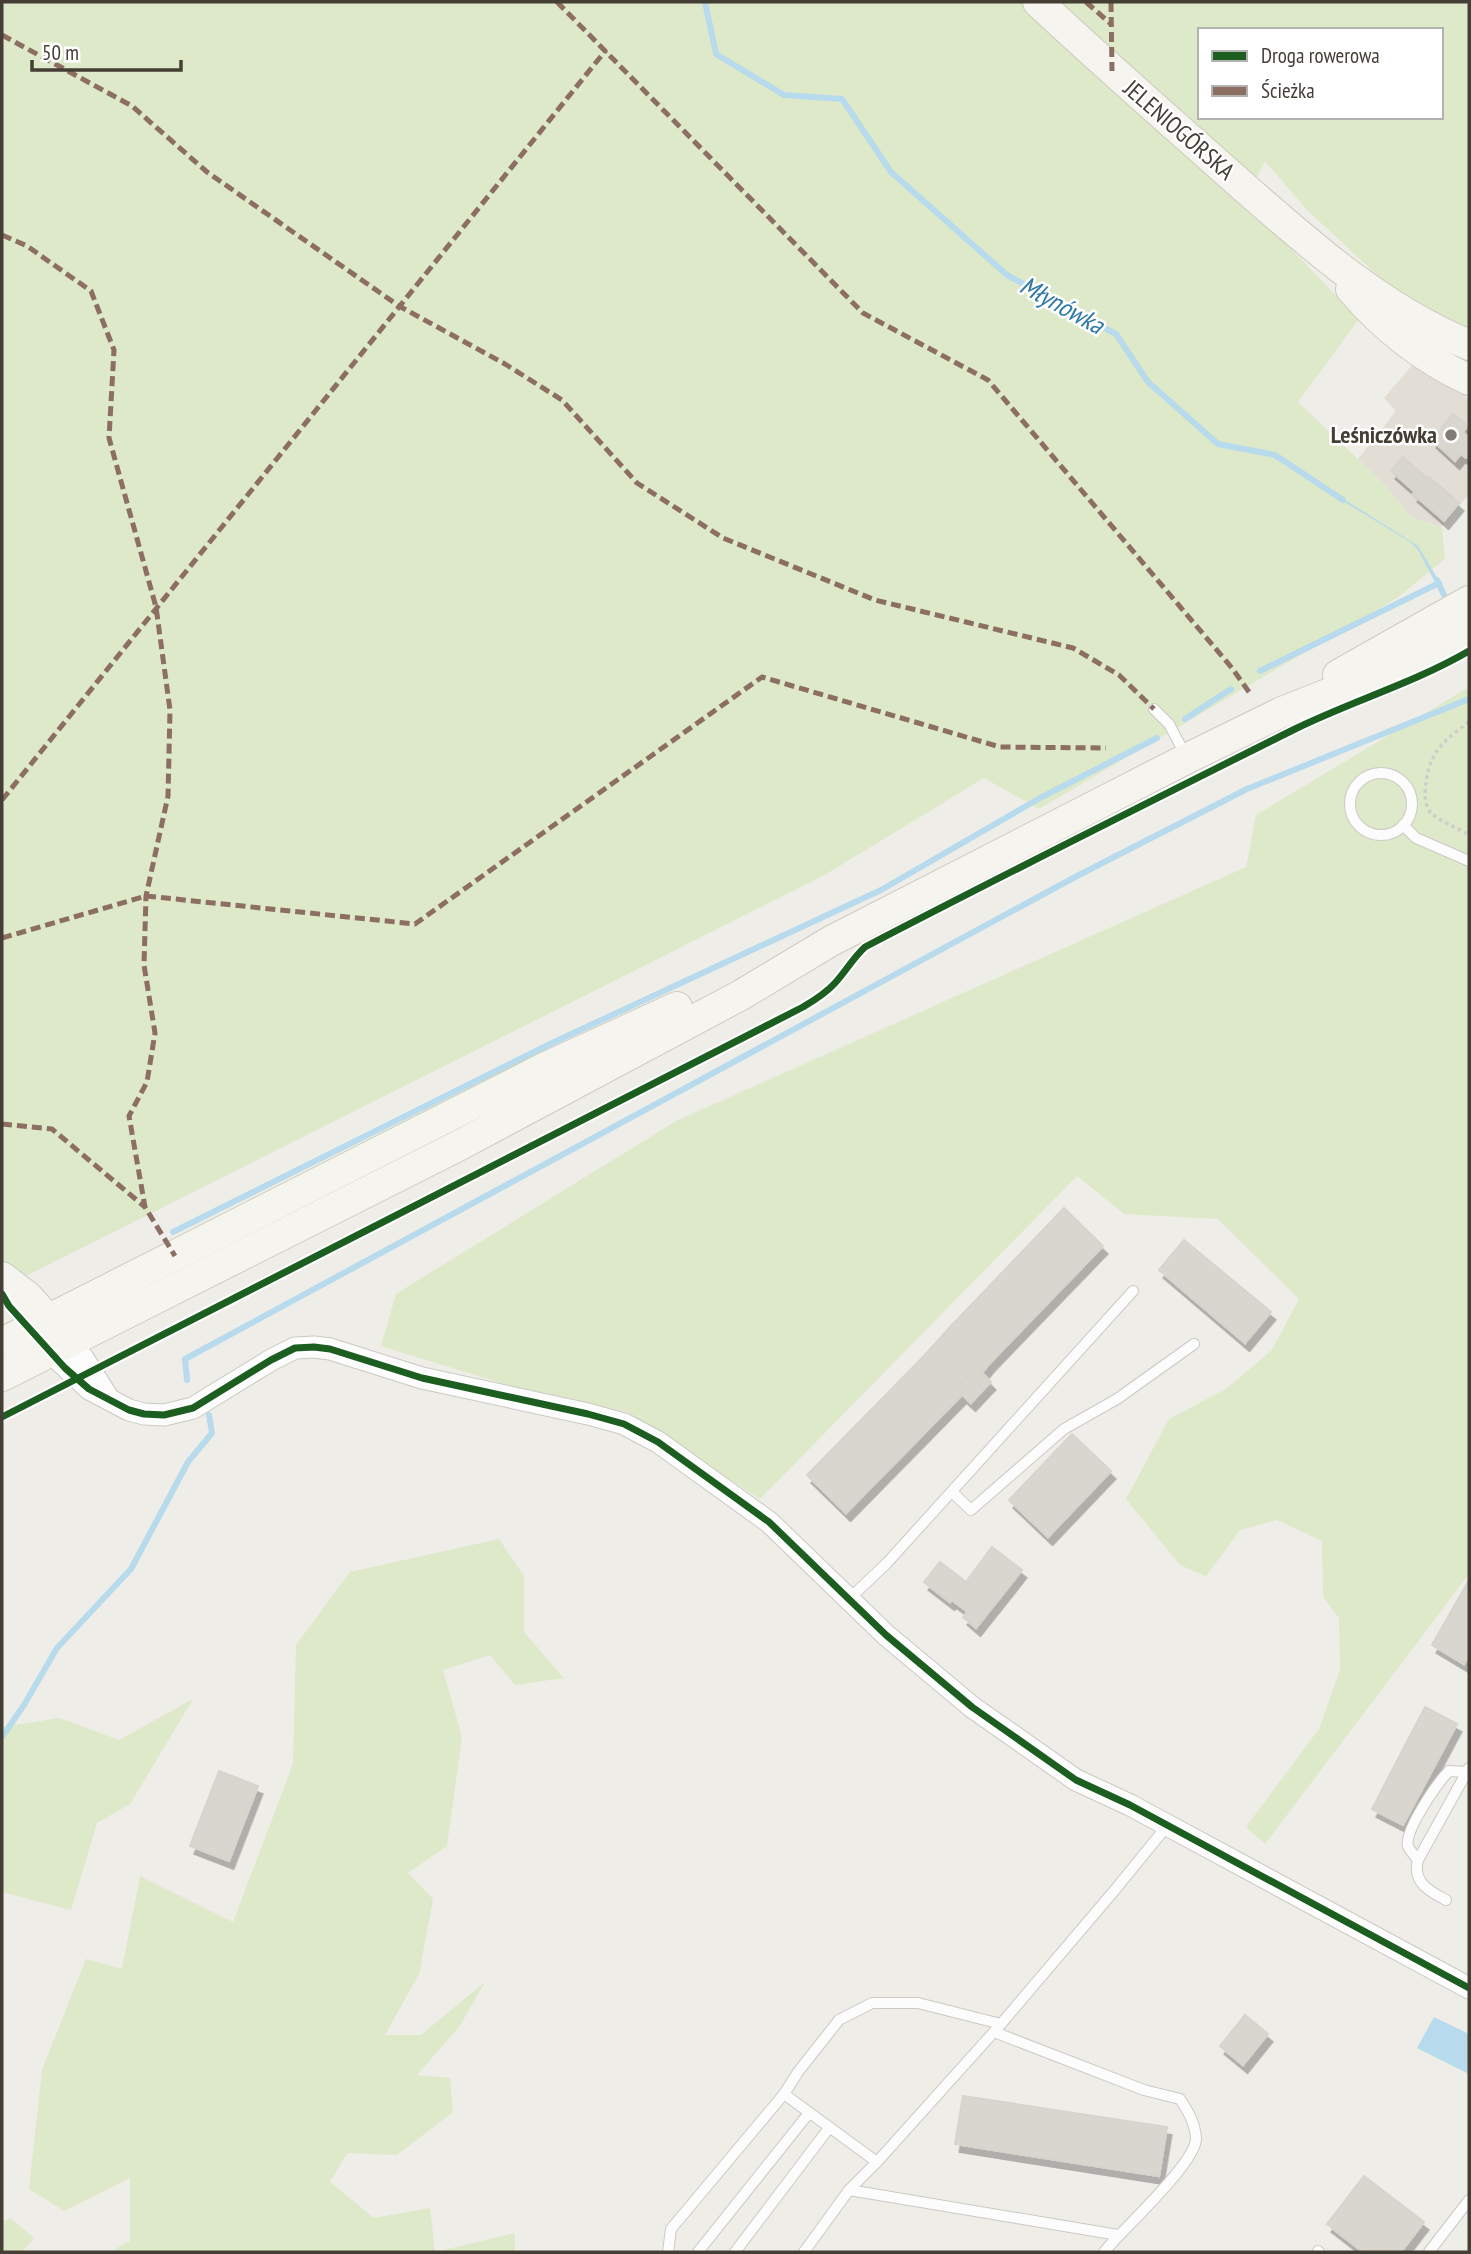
<svg xmlns="http://www.w3.org/2000/svg" width="1471" height="2254" font-family="'PT Sans Narrow',sans-serif">
  <style>
    .residential { fill: #e3ded5 }
    .green { fill: #dde9c8; fill-rule: evenodd }
    .water { fill: #b8daed }
    .lines { fill: none; stroke-linecap: round; stroke-linejoin: round }
    .stream { stroke: #b8daed; stroke-width: 6 }
    .building { fill: #d9d6d0; stroke: #d7d4ce; stroke-width: 2; filter: url(#shadow) }
    .lane-casing { stroke: #cbc9c4; stroke-width: 12 }
    .street-casing { stroke: #cbc9c4; stroke-width: 23 }
    .secondary-casing { stroke: #cecabf; stroke-width: 32 }
    .path { stroke: #d0cdca; stroke-width: 3.5; stroke-dasharray: 3.5 3.5; stroke-linecap: butt }
    .lane { stroke: #fdfcfc; stroke-width: 10 }
    .street { stroke: #fdfcfc; stroke-width: 21 }
    .secondary { stroke: #f6f4ee; stroke-width: 30 }
    .quiet { stroke: #8d6e63; stroke-width: 5; stroke-dasharray: 10 5; stroke-linecap: butt }
    .cycleway-casing { stroke: #fff; stroke-width: 11 }
    .cycleway { stroke: #1b5e20; stroke-width: 7 }
    .poi-dot { fill: #807b74; stroke: #fff; stroke-width: 2.5 }
    .labels { text-anchor: middle; stroke-width: 5; stroke-linejoin: round; paint-order: stroke }
    .street-label { font-size: 24px; fill: #443e35; stroke: #fff }
    .poi-label { font-size: 24px; font-weight: bold; fill: #443e35; stroke: #fff; text-anchor: end }
    .water-label { font-size: 26px; font-style: italic; fill: #2e78a6; stroke: #fff }
  </style>
  <defs>
    <filter id="shadow"><feDropShadow dx="4.5" dy="8" stdDeviation="0" flood-color="#0004"/></filter>
  </defs>
  <rect width="100%" height="100%" fill="#efede8"/>
  <polygon class="residential" points="1414,363 1449,381 1469,400 1469,494 1442,527 1410,517 1386,486 1358,459 1396,411 1384,398"/>
  <g class="green">
    <path d="M2 2H1469V331L1407 303 1306 209 1265 161 1258 175 1251 214 1289 247 1359 319 1298 402 1386 486 1410 517 1442 527 1445 559 1397 598 1039 809 984 778 823 876 2 1288ZM1200 30H1441V117H1200Z"/>
    <polygon points="1469,687 1469,1574 1265,1844 1246,1827 1319,1729 1340,1670 1339,1618 1323,1597 1322,1541 1277,1520 1240,1530 1206,1576 1180,1565 1126,1499 1169,1419 1226,1389 1272,1350 1299,1299 1218,1219 1124,1214 1077,1176 760,1499 627,1412 514,1387 381,1346 396,1294 676,1121 1246,867 1256,815"/>
    <polygon points="499,1539 524,1576 524,1632 564,1678 515,1685 490,1655 443,1670 462,1737 447,1846 408,1873 433,1899 419,1974 385,2035 421,2035 485,1982 459,2027 417,2075 450,2078 453,2112 397,2155 347,2153 330,2182 374,2218 430,2208 435,2252 515,2233 515,2252 110,2252 130,2241 130,2178 64,2211 29,2189 42,2070 86,1959 122,1969 140,1876 233,1922 293,1764 296,1645 350,1572"/>
    <polygon points="193,1699 130,1804 97,1823 71,1910 2,1892 2,1727 59,1718 119,1740"/>
    <polygon points="10,2218 34,2238 22,2252 2,2252 2,2222"/>
  </g>
  <g class="water">
    <polygon points="1339,496 1418,546 1442,586 1438,588 1418,550 1410,542 1338,498"/>
    <polygon points="1434,2017 1469,2034 1469,2074 1417,2048"/>
  </g>
  <g class="lines">
    <g class="stream">
      <polyline points="705,2 716,54 784,95 842,99 891,172 1007,275 1116,334 1148,382 1218,444 1275,455 1343,500"/>
      <polyline points="1437,580 1444,595"/>
      <polyline points="1260,671 1439,583"/>
      <polyline points="1185,719 1231,689"/>
      <polyline points="173,1232 552,1043 881,890 1040,798 1157,738"/>
      <polyline points="187,1380 185,1359 1077,876 1247,789 1469,699"/>
      <polyline points="2,1737 24,1705 57,1648 131,1569 188,1462 212,1433 209,1415"/>
    </g>
  </g>
  <g class="building">
    <polygon points="1453,414 1468,426 1463,432 1469,438 1469,457 1466,458 1461,454 1455,461 1432,440"/>
    <polygon points="1403,457 1427,478 1415,492 1391,471"/>
    <polygon points="1429,477 1450,495 1434,512 1413,494"/>
    <polygon points="1450,495 1459,503 1444,521 1434,512"/>
    <polygon points="1064,1208 1103,1246 990,1363 951,1326"/>
    <polygon points="1184,1240 1271,1312 1245,1343 1159,1270"/>
    <polygon points="951,1326 990,1363 982,1373 991,1382 984,1389 969,1376 956,1389 923,1357"/>
    <polygon points="923,1357 962,1395 846,1513 807,1475"/>
    <polygon points="969,1376 984,1389 971,1403 956,1389"/>
    <polygon points="1072,1434 1111,1471 1048,1537 1009,1500"/>
    <polygon points="992,1547 1022,1570 995,1604 966,1582"/>
    <polygon points="940,1562 966,1582 950,1602 924,1582"/>
    <polygon points="1469,1580 1469,1655 1464,1664 1432,1645"/>
    <polygon points="966,1582 995,1604 976,1628 963,1617 968,1612 952,1600"/>
    <polygon points="1425,1707 1457,1724 1403,1825 1372,1809"/>
    <polygon points="219,1771 258,1786 229,1861 190,1846"/>
    <polygon points="1245,2015 1268,2034 1243,2065 1220,2046"/>
    <polygon points="963,2096 1167,2127 1159,2176 955,2144"/>
    <polygon points="1364,2176 1424,2222 1401,2252 1363,2252 1327,2224"/>
  </g>
  <g class="lines">
    <g class="lane-casing">
      <g id="lane">
        <polyline points="1154,709 1169,724 1186,756"/>
        <circle cx="1381" cy="804" r="31"/>
        <polyline points="1403,825 1416,838 1469,861"/>
        <polyline points="952,1492 971,1510 1064,1429 1117,1399 1194,1344"/>
        <polyline points="849,1599 887,1563 1133,1291"/>
        <path d="M1418 1860C1415 1856 1410 1851 1408 1846 1404 1831 1438 1782 1449 1771L1468 1772"/>
        <path d="M1446 1900C1429 1891 1412 1882 1418 1860L1469 1768"/>
        <path d="M994 2032 1144 2090 1180 2099C1188 2111 1195 2123 1196 2138 1197 2162 1122 2230 1104 2252"/>
        <polyline points="784,2094 877,2162"/>
        <polyline points="849,2190 1118,2235"/>
        <polyline points="1318,2251 1319,2252"/>
        <polyline points="668,2252 671,2229 784,2094 798,2072 839,2020 872,2003 918,2003 1001,2024"/>
        <polyline points="698,2252 809,2113"/>
        <polyline points="735,2252 829,2128"/>
        <polyline points="804,2252 849,2190 877,2162 1001,2024 1114,1891 1167,1826"/>
        <polyline points="1429,2252 1469,2200"/>
      </g>
    </g>
    <g class="street-casing">
      <g id="street">
        <polyline points="69,1343 83,1358 107,1396"/>
        <polyline points="50,1352 89,1389 129,1410 144,1414 164,1415 193,1408 271,1360 295,1348 314,1347 330,1349 422,1378 588,1414 624,1424 658,1442 769,1522 886,1635 972,1707 1076,1780 1130,1805 1469,1988"/>
      </g>
    </g>
    <g class="secondary-casing">
      <g id="secondary">
        <path d="M1038 2C1100 60 1164 116 1228 173 1302 238 1377 307 1469 345"/>
        <path d="M1351 289C1385 329 1422 358 1469 380"/>
        <polyline points="1338,675 1469,601"/>
        <polyline points="2,1277 28,1297 62,1335"/>
        <polyline points="2,1343 544,1068 677,1007"/>
        <polyline points="2,1376 458,1146 741,995 831,941 1188,758 1282,712 1388,670 1433,649 1469,628"/>
      </g>
    </g>
    <path class="path" d="M1469 722C1439 744 1428 754 1425 793 1425 799 1426 808 1431 813 1441 822 1458 828 1469 835"/>
    <use href="#lane" class="lane"/>
    <use href="#street" class="street"/>
    <use href="#secondary" class="secondary"/>
    <g class="quiet">
      <polyline points="557,2 863,313 988,380 1232,668 1249,692"/>
      <polyline points="1086,2 1111,24"/>
      <polyline points="1111,2 1112,71"/>
      <polyline points="2,35 132,106 207,172 399,306 505,364 562,400 637,483 723,538 875,600 1073,648 1119,675 1154,709"/>
      <polyline points="2,235 27,246 91,291 114,350 109,438 156,607 170,710 168,796 146,896 144,965 155,1033 147,1082 129,1116 145,1207 175,1256"/>
      <polyline points="2,800 606,50"/>
      <polyline points="2,938 146,896 415,924 762,677 1000,747 1106,748"/>
      <polyline points="2,1124 52,1129 145,1207"/>
    </g>
    <g class="cycleway-casing">
      <g id="cycleway">
        <polyline points="2,1294 9,1306 65,1368 89,1389 129,1410 144,1414 164,1415 193,1408 271,1360 295,1348 314,1347 330,1349 422,1378 588,1414 624,1424 658,1442 769,1522 886,1635 972,1707 1076,1780 1130,1805 1469,1988"/>
        <path d="M2 1417 803 1007C815 1000 826 993 835 983 846 971 853 958 865 947 1007 873 1151 801 1295 729 1352 701 1414 683 1469 651"/>
      </g>
    </g>
    <use href="#cycleway" class="cycleway"/>
  </g>
  <circle class="poi-dot" cx="1451" cy="435" r="7"/>
  <g class="labels">
    <g class="street-label">
      <text transform="translate(1179 130) rotate(41)" y="8">JELENIOGÓRSKA</text>
    </g>
    <g class="poi-label">
      <text x="1437" y="443">Leśniczówka</text>
    </g>
    <g class="water-label">
      <text transform="translate(1062 305) rotate(29)" y="9">Młynówka</text>
    </g>
  </g>
  <rect width="1471" height="2254" fill="none" stroke="#443e35" stroke-width="7"/>
  <rect x="1198" y="28" width="245" height="91" fill="#ffffff" stroke="#b4b2ae" stroke-width="2"/>
  <rect x="1212" y="51" width="35" height="10" fill="#1b5e20" stroke="#b4b2ae" stroke-width="2"/>
  <text x="1261" y="63" font-size="21" fill="#443e35">Droga rowerowa</text>
  <rect x="1212" y="86" width="35" height="10" fill="#8d6e63" stroke="#b4b2ae" stroke-width="2"/>
  <text x="1261" y="98" font-size="21" fill="#443e35">Ścieżka</text>
  <path d="M32 60v10h149v-10" fill="none" stroke="#443e35" stroke-width="3.5"/>
  <text x="42" y="60" font-size="21" fill="#443e35" stroke="#ffffff" stroke-width="5" paint-order="stroke">50 m</text>
</svg>
